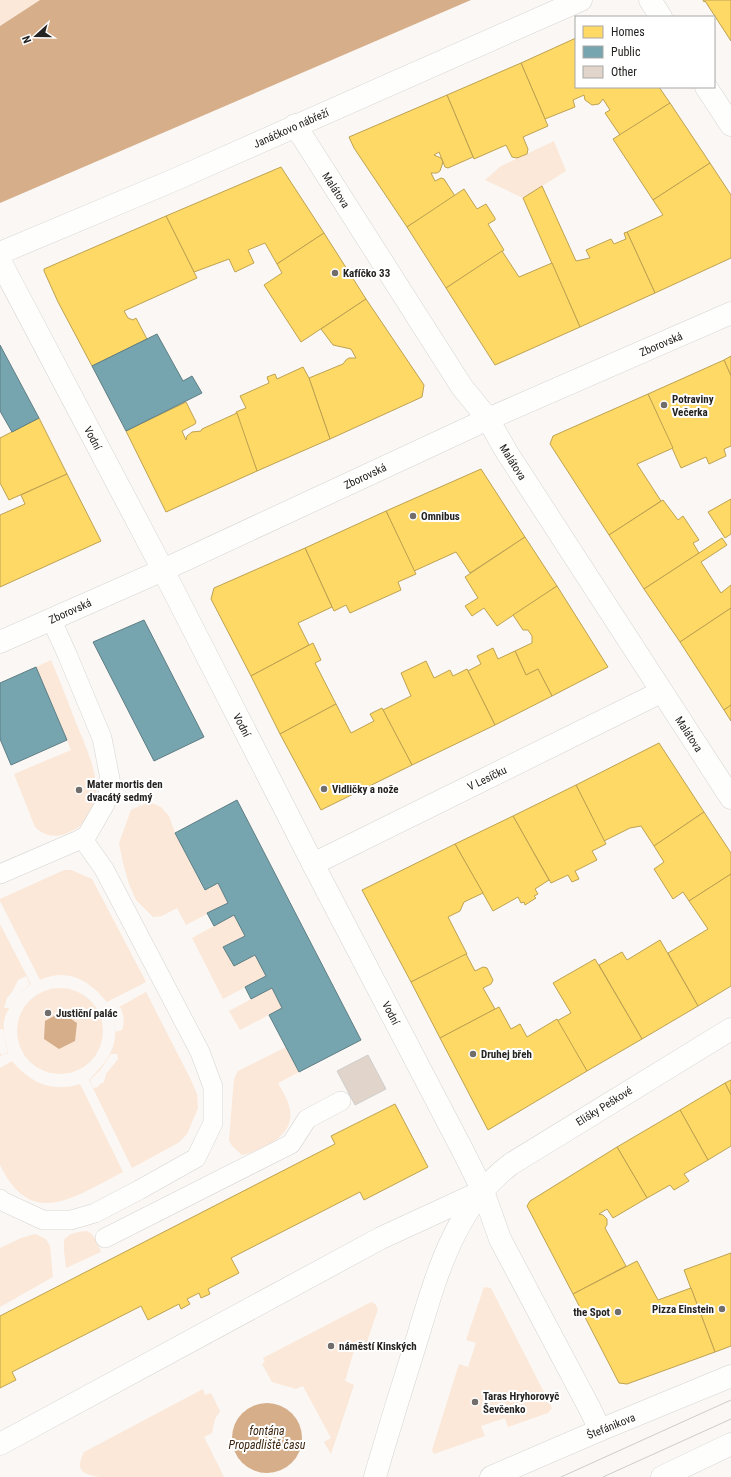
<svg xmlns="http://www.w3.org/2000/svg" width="731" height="1477" font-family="'Roboto Condensed',sans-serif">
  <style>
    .green { fill: #fbe8d8; fill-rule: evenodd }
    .water { fill: #d6ae8a }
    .homes { fill: #ffd966; stroke: #bea251 }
    .public { fill: #76a5af; stroke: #5e7e84 }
    .building { fill: #e1d4ca; stroke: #d0cecb }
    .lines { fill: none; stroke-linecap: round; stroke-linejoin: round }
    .service-casing { stroke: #d6d4d2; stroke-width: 20 }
    .minor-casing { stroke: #d6d4d2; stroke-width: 23 }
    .tertiary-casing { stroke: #d6d4d2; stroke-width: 23 }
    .service { stroke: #fefefd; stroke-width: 19 }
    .minor { stroke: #fefefd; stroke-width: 22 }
    .tertiary { stroke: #fefefd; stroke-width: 22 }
    .tram { stroke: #cecccc; stroke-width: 1 }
    .poi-dot { fill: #706d6b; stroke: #fff; stroke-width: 1.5 }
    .labels { text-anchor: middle; stroke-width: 4; stroke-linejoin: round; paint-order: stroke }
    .street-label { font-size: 11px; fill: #252321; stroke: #fff }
    .poi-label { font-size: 11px; font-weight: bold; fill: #252321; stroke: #fff; text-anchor: start }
    .water-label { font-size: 12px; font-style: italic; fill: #3d250f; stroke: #fff }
  </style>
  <rect width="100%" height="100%" fill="#faf7f4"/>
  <g class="green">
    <polygon points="0,0 40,0 0,26"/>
    <polygon points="554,141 566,171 523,198 485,180 501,166"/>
    <path d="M51 660C60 681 68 702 76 723 91 759 118 814 65 834 54 838 43 835 35 827L14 774 71 750 36 667Z"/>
    <polygon points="149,802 161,807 169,816 175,833 204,890 218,883 228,903 186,925 177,908 162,916 153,917 136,900 129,884 123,863 119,843 131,810"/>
    <path d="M64 870H71L92 879 146 982 107 1002C90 981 68 967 40 980L0 901V899Z"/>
    <polygon points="234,915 245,936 224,947 234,966 255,955 266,976 223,999 192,938"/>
    <path d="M0 924 31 984 17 995 30 984 26 976 18 980 12 992 7 998 4 1008H9L12 1003C10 1007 8 1010 6 1014 1 1026 5 1041 8 1053L0 1056V1053L2 1055 8 1052 3 1029H0Z"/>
    <polygon points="272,988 282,1008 240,1030 229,1011"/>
    <circle cx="60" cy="1031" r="43"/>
    <path d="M146 992 190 1078 197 1094 198 1108 187 1134 178 1143 132 1168 89 1080C111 1057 121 1043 112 1011ZM120 1007C124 1014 125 1023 122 1030L116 1032 112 1011ZM111 1054H117L118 1059 106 1074 104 1082 100 1084 98 1087 93 1088 90 1080 100 1070Z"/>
    <path d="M286 1047 299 1072 278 1083C282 1090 287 1098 289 1106 298 1134 264 1150 242 1155L232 1146 229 1140 234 1079 238 1071Z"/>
    <path d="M12 1061C30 1083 52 1093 80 1084L123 1172C75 1196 32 1231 0 1165V1068Z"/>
    <path d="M87 1231C95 1235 98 1244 101 1252L66 1268 64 1250V1240C71 1232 77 1232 87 1231Z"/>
    <polygon points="35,1234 46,1239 50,1246 53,1277 0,1307 0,1248 21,1238"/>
    <polygon points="484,1287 491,1288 552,1408 548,1413 508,1427 505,1418 481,1426 485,1436 434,1454 432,1450 459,1364 468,1367 476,1343 466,1340"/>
    <polygon points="371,1302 375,1304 378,1309 365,1348 355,1347 345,1381 354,1385 331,1454 324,1442 331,1438 303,1386 296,1389 272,1382 262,1364 265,1362 263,1358"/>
    <path d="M203 1389 205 1395 211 1393 220 1411 215 1419 212 1433 204 1437 224 1477H100C82 1474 75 1471 84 1452Z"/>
  </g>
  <g class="water">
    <polygon points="40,0 471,0 0,203 0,26"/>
    <polygon points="61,1012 77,1023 75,1041 59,1049 44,1039 45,1021"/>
    <circle cx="267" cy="1438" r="35"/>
  </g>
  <g class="homes">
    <polygon points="703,0 731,0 731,41 705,1 704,2"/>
    <polygon points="576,38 576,87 659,87 670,103 620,135 605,113 610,110 603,99 599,104 592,105 585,100 584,95 573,100 575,107 545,119 521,63"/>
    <polygon points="521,63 548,126 523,137 528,149 527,154 517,158 512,157 506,145 474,159 447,95"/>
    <polygon points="447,95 473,157 448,168 445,167 439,152 434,155 441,158 443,162 440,171 437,173 431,173 435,181 441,178 444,179 455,196 407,227 354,148 349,137"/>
    <polygon points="670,103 710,163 653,200 613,139"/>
    <polygon points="710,163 731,195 731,258 655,293 627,232 663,215 653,200"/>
    <polygon points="281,167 324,233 277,264 265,243 248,250 254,263 235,272 229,259 194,272 166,216"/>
    <polygon points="542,186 576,261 590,258 586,250 611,239 614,244 626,239 624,233 627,232 655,293 580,327 523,198"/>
    <polygon points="464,189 477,209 486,204 495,218 495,220 488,224 504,250 446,288 407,227"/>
    <polygon points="166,216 197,278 124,311 128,318 133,320 136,318 147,339 92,366 58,302 44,271 44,269"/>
    <polygon points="324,233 366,299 301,342 264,285 282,273 277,264"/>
    <polygon points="502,251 519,277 552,263 580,327 495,365 446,288"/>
    <polygon points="366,299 424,385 422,397 330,439 309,378 343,364 346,360 349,358 356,358 351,349 333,345 321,329"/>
    <polygon points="731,356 731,376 724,360"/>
    <polygon points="724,360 731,376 731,446 724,449 726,456 709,464 706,457 681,468 648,394"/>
    <polygon points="303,367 309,378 330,439 257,471 236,412 246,408 240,396 269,383 267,377 275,374 277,379"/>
    <polygon points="648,394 673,448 637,464 661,501 609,535 550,444 553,436"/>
    <polygon points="186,402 196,422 195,424 182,431 186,440 187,436 192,432 201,431 202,429 237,413 257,471 166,512 126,431"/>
    <polygon points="39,418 67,474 9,500 0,483 0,438"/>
    <polygon points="481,469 525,537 470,573 456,552 414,571 386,511"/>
    <polygon points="67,474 101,541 0,587 0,515 25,504 21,495"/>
    <polygon points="731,499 731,534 725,538 708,512"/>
    <polygon points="663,500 678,520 683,516 699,540 693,543 699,553 644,589 609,535"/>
    <polygon points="386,511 416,574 398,582 401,590 350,613 346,605 334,611 305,548"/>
    <polygon points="525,537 557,586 497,626 484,608 472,616 465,606 478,598 465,577"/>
    <polygon points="722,538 727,545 701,562 721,593 731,585 731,608 680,642 644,589"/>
    <polygon points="305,548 332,607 298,623 309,645 251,676 211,599 214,588"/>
    <polygon points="557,586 608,667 552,696 538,669 526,675 515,651 532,643 532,636 528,630 523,630 513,615"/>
    <polygon points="731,608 731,705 724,710 680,642"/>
    <polygon points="313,643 321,660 315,663 336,704 280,734 251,676"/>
    <polygon points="493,648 498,659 515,651 526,675 538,669 552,696 495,725 468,671 481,664 477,656"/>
    <polygon points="426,661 434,678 450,670 453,676 467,669 495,725 412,765 383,710 411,696 401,673"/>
    <polygon points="336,704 351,733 374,721 370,714 382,708 412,765 321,810 280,734"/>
    <polygon points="731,705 731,721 724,710"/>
    <polygon points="659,743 704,812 654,846 641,826 630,828 604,841 576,785"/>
    <polygon points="576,785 606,844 592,851 597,860 575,871 579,879 572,882 568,875 551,883 513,816"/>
    <polygon points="704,812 731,853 731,874 689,901 683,892 673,899 654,869 664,862 654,846"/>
    <polygon points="513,816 549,880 535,889 538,894 534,896 536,898 525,905 524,902 521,903 518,897 493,911 455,844"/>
    <polygon points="455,844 483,893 464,902 460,911 448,917 467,954 411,982 362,890"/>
    <polygon points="731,874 731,986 698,1006 668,953 708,929 689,901"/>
    <polygon points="660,940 698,1006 642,1039 599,965 622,952 627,960"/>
    <polygon points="466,954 475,971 483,967 487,968 493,980 491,984 483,988 495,1009 440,1038 411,982"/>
    <polygon points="595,959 642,1039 587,1071 557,1021 571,1013 553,983"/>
    <polygon points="499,1007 511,1029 520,1024 527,1037 557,1019 587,1071 488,1130 440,1038"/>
    <polygon points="731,1080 731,1095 725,1083"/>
    <polygon points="725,1083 731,1095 731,1146 708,1160 680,1110"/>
    <polygon points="395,1104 428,1167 364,1200 360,1192 231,1258 239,1273 208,1289 210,1294 201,1298 199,1293 187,1299 190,1304 181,1309 179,1304 148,1320 141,1306 12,1372 16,1380 0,1388 0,1316 335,1144 331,1136"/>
    <polygon points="680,1110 708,1160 684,1174 689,1181 674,1190 670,1185 647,1198 617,1147"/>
    <polygon points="617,1147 647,1198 613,1218 607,1209 599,1214 603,1215 607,1219 607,1225 605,1228 626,1266 573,1294 527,1206 530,1201"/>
    <polygon points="731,1253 731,1346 715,1352 684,1270"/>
    <polygon points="637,1261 658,1300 691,1288 715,1352 627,1384 619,1383 573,1294"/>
  </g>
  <g class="public">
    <polygon points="157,334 183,381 192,376 202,393 126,431 92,366"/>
    <polygon points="0,345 39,418 12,432 0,411"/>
    <polygon points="144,620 204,737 154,761 93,642"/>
    <polygon points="36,667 67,740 11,765 0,739 0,683"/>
    <polygon points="237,800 361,1040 299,1072 269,1015 282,1008 272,988 251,999 245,987 266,976 255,955 234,966 223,947 245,936 234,915 214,926 207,913 228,903 218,883 205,890 175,833"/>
  </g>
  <polygon class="building" points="368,1055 386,1089 355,1105 337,1071"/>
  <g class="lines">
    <g class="service-casing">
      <g id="service">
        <polyline points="0,874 86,837 105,804 111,784 102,738 67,654 51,619"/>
        <polyline points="0,1199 2,1201 43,1220 71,1220 95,1213 139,1190 196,1158 213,1123 213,1087 200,1052 104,869 82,838"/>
        <polyline points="105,1238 291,1144 307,1119 341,1101"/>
      </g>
    </g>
    <g class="minor-casing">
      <g id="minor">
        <polyline points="650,0 661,17"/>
        <polyline points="706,87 731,125"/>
        <polyline points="295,125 462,387 488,419 506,451 731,798"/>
        <polyline points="0,253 174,180 581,0"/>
        <polyline points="0,261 163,570 313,864 464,1153 483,1191 500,1239 590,1409 600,1430"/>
        <polyline points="0,642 163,570 488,419 731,313"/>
        <polyline points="313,864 661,692"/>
        <polyline points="0,1444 381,1238 483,1191"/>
        <polyline points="491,1477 600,1430 731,1376"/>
        <polyline points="662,1477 731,1444"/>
      </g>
    </g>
    <g class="tertiary-casing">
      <path id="tertiary" d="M375 1477C387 1435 400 1394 413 1352 434 1285 451 1209 511 1164L731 1029"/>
    </g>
    <use href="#service" class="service"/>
    <use href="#minor" class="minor"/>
    <use href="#tertiary" class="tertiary"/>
    <g class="tram">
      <polyline points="561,1477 731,1400"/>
      <polyline points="603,1477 731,1419"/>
    </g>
  </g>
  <g class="poi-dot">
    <circle cx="335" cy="273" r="4"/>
    <circle cx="664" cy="405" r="4"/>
    <circle cx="413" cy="516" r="4"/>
    <circle cx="324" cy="789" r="4"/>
    <circle cx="79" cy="790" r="4"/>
    <circle cx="48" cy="1013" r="4"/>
    <circle cx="473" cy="1054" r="4"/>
    <circle cx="722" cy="1309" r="4"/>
    <circle cx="618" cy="1312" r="4"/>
    <circle cx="331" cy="1346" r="4"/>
    <circle cx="475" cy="1402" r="4"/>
  </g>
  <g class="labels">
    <g class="street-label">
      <text transform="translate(291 128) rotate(-24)" y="4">Janáčkovo nábřeží</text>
      <text transform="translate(336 190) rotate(57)" y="4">Malátova</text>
      <text transform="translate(661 344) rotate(-23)" y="4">Zborovská</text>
      <text transform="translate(93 438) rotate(62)" y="4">Vodní</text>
      <text transform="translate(513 462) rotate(58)" y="4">Malátova</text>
      <text transform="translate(365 476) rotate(-25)" y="4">Zborovská</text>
      <text transform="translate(70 611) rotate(-24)" y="4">Zborovská</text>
      <text transform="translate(242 725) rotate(63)" y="4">Vodní</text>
      <text transform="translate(689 734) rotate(57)" y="4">Malátova</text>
      <text transform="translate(487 778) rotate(-26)" y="4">V Lesíčku</text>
      <text transform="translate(391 1013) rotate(62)" y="4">Vodní</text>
      <text transform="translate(604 1106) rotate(-32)" y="4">Elišky Peškové</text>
      <text transform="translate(611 1426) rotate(-22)" y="4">Štefánikova</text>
    </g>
    <g class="poi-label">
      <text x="343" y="277">Kafíčko 33</text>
      <text x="672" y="403">Potraviny<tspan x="672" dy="13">Večerka</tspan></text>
      <text x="421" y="520">Omnibus</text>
      <text x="87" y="788">Mater mortis den<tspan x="87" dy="13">dvacátý sedmý</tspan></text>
      <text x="332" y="793">Vidličky a nože</text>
      <text x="56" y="1017">Justiční palác</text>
      <text x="481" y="1058">Druhej břeh</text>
      <text x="714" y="1313" text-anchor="end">Pizza Einstein</text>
      <text x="610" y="1316" text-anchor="end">the Spot</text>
      <text x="339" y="1350">náměstí Kinských</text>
      <text x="483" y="1400">Taras Hryhorovyč<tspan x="483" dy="13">Ševčenko</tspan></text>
    </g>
    <g class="water-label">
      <text x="267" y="1435">fontána<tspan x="267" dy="14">Propadliště času</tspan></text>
    </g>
  </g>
  <rect x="575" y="16" width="140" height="72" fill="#ffffff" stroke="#a8a7a6"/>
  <rect x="583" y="26" width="20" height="12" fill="#ffd966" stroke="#a8a7a6"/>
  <text x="611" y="36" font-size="12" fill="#252321">Homes</text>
  <rect x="583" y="46" width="20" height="12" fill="#76a5af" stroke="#a8a7a6"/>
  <text x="611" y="56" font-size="12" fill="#252321">Public</text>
  <rect x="583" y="66" width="20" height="12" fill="#e1d4ca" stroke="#a8a7a6"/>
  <text x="611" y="76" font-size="12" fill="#252321">Other</text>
  <g transform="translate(36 36) rotate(249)" stroke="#ffffff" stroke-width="3" paint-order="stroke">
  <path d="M0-3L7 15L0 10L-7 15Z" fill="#252321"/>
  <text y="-6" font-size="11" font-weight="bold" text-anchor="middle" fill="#252321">N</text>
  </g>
</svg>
